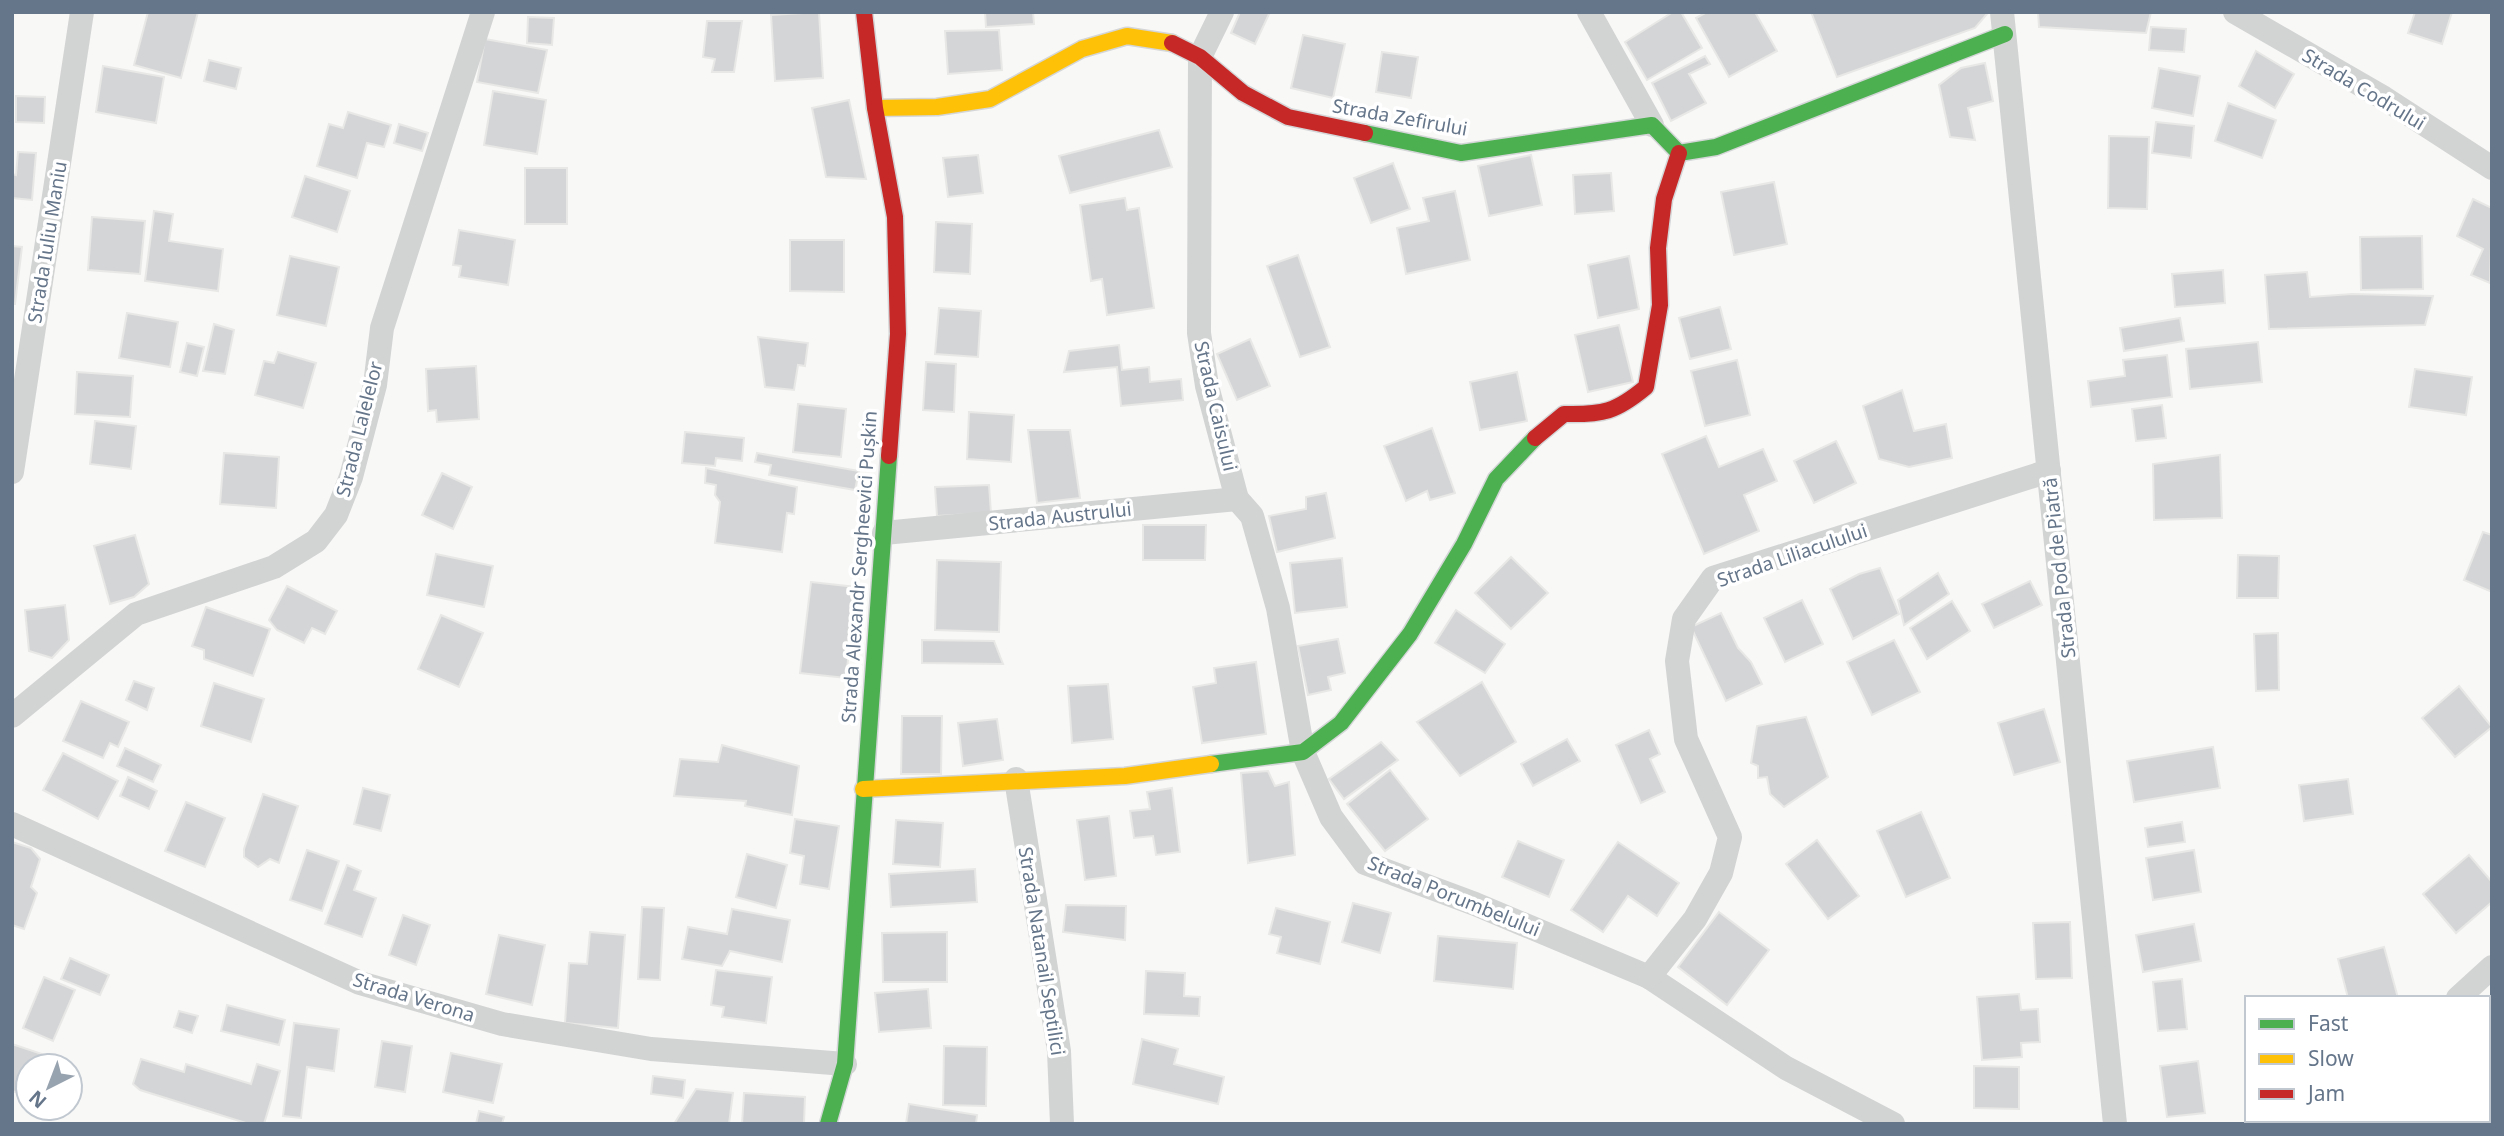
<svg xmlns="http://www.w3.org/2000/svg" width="2504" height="1136" font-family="'Noto Sans',sans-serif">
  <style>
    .building { fill: #d4d5d6; stroke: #e8e8e6; stroke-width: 2 }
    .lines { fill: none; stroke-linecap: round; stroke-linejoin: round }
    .fast-casing { stroke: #d4d6d7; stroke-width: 19 }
    .slow-casing { stroke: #d4d6d7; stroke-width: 19 }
    .jam-casing { stroke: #d4d6d7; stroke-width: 19 }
    .street { stroke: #d2d3d3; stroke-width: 24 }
    .fast { stroke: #4caf50; stroke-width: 16 }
    .slow { stroke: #ffc107; stroke-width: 16 }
    .jam { stroke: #c62828; stroke-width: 16 }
    .labels { text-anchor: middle; stroke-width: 7; stroke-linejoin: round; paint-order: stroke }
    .street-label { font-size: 19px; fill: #65758a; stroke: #fff }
  </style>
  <rect width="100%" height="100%" fill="#f8f8f7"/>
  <g class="building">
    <polygon points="148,12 198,12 181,78 134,65"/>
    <polygon points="819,12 823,78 775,81 771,15"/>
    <polygon points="985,12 1033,12 1034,24 986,27"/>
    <polygon points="1240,12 1270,12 1255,44 1231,33"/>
    <polygon points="1673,12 1681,12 1702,48 1647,80 1625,42"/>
    <polygon points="1707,12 1755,12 1777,51 1729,77 1696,18"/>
    <polygon points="1811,12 1987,12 1987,14 1975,28 1837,77"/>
    <polygon points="2038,12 2151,12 2146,33 2039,27"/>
    <polygon points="2415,12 2452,12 2442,44 2408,33"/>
    <polygon points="528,17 554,18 552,45 527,43"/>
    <polygon points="707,21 742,21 734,72 712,72 715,59 703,57"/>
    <polygon points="2151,27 2186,29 2184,52 2149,50"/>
    <polygon points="999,30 1002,70 948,74 945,31"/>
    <polygon points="1303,35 1345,44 1333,98 1291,88"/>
    <polygon points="485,39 547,50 538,93 477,82"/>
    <polygon points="2256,51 2294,74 2275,108 2239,86"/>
    <polygon points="1382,52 1418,57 1411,98 1376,92"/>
    <polygon points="1705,56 1710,64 1689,74 1706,103 1671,121 1652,83"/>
    <polygon points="209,60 241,68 236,89 204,81"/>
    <polygon points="1985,63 1993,101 1968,108 1975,140 1950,137 1939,85 1961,68"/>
    <polygon points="103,66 164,77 156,123 96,112"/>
    <polygon points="2159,68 2200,76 2193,116 2152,108"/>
    <polygon points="493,91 546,100 537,154 484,145"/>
    <polygon points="16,96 45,97 44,123 16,122"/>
    <polygon points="849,100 866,179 826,177 812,108"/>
    <polygon points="2228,103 2276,120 2262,158 2215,141"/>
    <polygon points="348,112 391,125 384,147 367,143 357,178 317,166 329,124 343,128"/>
    <polygon points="2156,122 2194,126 2191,158 2152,153"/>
    <polygon points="399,124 428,133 422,151 394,143"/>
    <polygon points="1159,130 1172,167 1070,193 1059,156"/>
    <polygon points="2109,136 2149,137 2147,209 2108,208"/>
    <polygon points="18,152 36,153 32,200 12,198 12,174 16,175"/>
    <polygon points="978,155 983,193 948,197 943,158"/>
    <polygon points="1531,155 1542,205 1489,216 1478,166"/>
    <polygon points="1393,163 1410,209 1371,223 1354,178"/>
    <rect x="525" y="168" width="42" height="56"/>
    <polygon points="1611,173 1614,211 1575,214 1573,175"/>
    <polygon points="305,176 350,191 337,232 292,217"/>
    <polygon points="1774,182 1787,244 1734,255 1721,192"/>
    <polygon points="1455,191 1470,260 1406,274 1397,228 1429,221 1423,198"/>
    <polygon points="1125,198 1127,210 1139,208 1154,308 1107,315 1102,279 1091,281 1080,205"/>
    <polygon points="2473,199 2492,208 2490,283 2471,275 2483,249 2457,236"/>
    <polygon points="154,211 173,214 169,241 223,249 218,291 145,281"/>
    <polygon points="92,217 145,221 140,274 88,270"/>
    <polygon points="936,222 972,224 970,274 934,272"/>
    <polygon points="459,230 515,240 508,285 459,277 461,266 453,265"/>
    <polygon points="2422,236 2423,289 2361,290 2360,237"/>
    <polygon points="790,240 844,240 844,292 790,291"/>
    <polygon points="12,246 22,247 15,304 12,304"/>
    <polygon points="1298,255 1330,347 1300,357 1267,266"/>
    <polygon points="290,256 339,267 326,326 277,315"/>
    <polygon points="1629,256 1639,309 1598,318 1588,265"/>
    <polygon points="2223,270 2225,303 2175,307 2172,274"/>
    <polygon points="2307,272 2310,297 2352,294 2433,296 2425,325 2269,329 2265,275"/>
    <polygon points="1720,307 1731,349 1690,359 1679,318"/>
    <polygon points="939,308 981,311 978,357 935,354"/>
    <polygon points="127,313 178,322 170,367 119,358"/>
    <polygon points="2180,318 2184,341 2124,351 2120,328"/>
    <polygon points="214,324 234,330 225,374 203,371"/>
    <polygon points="1619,325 1633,382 1588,392 1575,335"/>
    <polygon points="758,337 808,343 805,366 798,365 794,390 765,387"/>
    <polygon points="1250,339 1270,386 1237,400 1217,354"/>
    <polygon points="2258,342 2262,382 2190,389 2186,349"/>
    <polygon points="187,343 204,347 197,376 180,372"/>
    <polygon points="1119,345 1122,370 1149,367 1150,382 1181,379 1183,400 1121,406 1117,367 1064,372 1069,351"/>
    <polygon points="278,352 316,363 303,408 255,395 264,361 274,363"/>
    <polygon points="2167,355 2172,397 2091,407 2088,381 2125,376 2123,360"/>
    <polygon points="1737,360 1750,415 1705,426 1691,371"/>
    <polygon points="926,362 956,364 954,412 923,410"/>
    <polygon points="476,366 479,419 437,422 436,410 428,411 426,369"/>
    <polygon points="2415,369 2472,377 2466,415 2409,407"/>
    <polygon points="77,372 133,376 130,417 75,414"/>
    <polygon points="1517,372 1527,421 1480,430 1470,382"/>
    <polygon points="1902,390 1914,431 1946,424 1952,458 1909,467 1879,459 1863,406"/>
    <polygon points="798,404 846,409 841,457 793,452"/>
    <polygon points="2162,405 2166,438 2136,441 2132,409"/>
    <polygon points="969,412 1014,415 1011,462 967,459"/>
    <polygon points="95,421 136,426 131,469 90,464"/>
    <polygon points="1432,428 1455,493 1430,500 1427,491 1406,501 1384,446"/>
    <polygon points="1028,430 1070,430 1080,498 1037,503"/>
    <polygon points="685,432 744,438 742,461 716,458 715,466 682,463"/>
    <polygon points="1706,436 1719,467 1763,449 1777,481 1744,495 1759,531 1704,554 1662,454"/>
    <polygon points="1836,441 1856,483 1814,503 1794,461"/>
    <polygon points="224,453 279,457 276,508 220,504"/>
    <polygon points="757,453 859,471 855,490 769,475 771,465 755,462"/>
    <polygon points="2220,455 2222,518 2154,520 2153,464"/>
    <polygon points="706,468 797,487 794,514 787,513 782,552 715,543 720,502 715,495 716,485 705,483"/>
    <polygon points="442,473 472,487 453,529 422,515"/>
    <polygon points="989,485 991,513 937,516 935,487"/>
    <polygon points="1326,493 1335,538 1277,552 1269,516 1306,509 1306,497"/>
    <polygon points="1143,525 1206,525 1205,560 1143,560"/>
    <polygon points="2483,532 2492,535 2492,592 2464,580"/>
    <polygon points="135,535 149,584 134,597 110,604 94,546"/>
    <polygon points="436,554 493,566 484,607 427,595"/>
    <polygon points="2238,555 2279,556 2278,598 2237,598"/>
    <polygon points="1511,557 1548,593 1511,629 1475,593"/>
    <polygon points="1342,558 1347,607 1295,613 1290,563"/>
    <polygon points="937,560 1001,562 999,632 935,630"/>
    <polygon points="1880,568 1899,614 1853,639 1830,589 1859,574"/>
    <polygon points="1938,573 1949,594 1904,625 1898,600"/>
    <polygon points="2030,581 2042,605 1994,628 1982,604"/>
    <polygon points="811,582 856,587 846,678 800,673"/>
    <polygon points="287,586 337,611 325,634 312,628 304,643 277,630 269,620"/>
    <polygon points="1802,600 1823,644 1785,662 1764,618"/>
    <polygon points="1952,601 1970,631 1927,659 1910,628"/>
    <polygon points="65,605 69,640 52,658 29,651 25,610"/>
    <polygon points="206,607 270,629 253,676 204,659 204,650 192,646"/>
    <polygon points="1456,610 1505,644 1485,673 1435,643"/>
    <polygon points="1721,613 1738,648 1751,662 1762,684 1726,701 1691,627"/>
    <polygon points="441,615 483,633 459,687 418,669"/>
    <polygon points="2278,633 2279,690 2256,691 2254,634"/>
    <polygon points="1338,639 1345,673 1328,677 1331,690 1308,695 1298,646"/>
    <polygon points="922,640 994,641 1003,664 922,663"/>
    <polygon points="1894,640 1920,692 1872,715 1847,662"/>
    <polygon points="1256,662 1266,734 1202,743 1193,687 1216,683 1214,668"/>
    <polygon points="134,681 154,688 147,710 126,700"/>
    <polygon points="1482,682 1516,742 1460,776 1417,722"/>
    <polygon points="214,683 264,699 251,742 201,726"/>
    <polygon points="1108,684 1113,739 1072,743 1068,686"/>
    <polygon points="2459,686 2492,727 2455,757 2422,718"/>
    <polygon points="81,701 129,722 118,747 110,743 103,758 63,741"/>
    <polygon points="2044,709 2060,762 2014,775 1998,723"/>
    <polygon points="902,716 942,716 941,774 901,774"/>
    <polygon points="1806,717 1828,777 1784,807 1770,794 1767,777 1758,778 1758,766 1751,763 1757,726"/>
    <polygon points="997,719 1003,760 963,766 958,723"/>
    <polygon points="1649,730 1660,754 1650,759 1665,792 1641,803 1616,745"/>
    <polygon points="1567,739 1580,761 1533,786 1521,764"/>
    <polygon points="1381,742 1398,760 1344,799 1329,779"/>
    <polygon points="722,745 799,766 792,815 745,806 746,801 674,796 680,759 718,762"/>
    <polygon points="2213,747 2220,788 2134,802 2127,761"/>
    <polygon points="125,748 161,765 153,782 117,766"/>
    <polygon points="63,753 118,781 98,819 43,790"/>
    <polygon points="1390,770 1428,819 1385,851 1347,804"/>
    <polygon points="1268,771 1275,786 1289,782 1295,855 1248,863 1241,773"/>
    <polygon points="128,777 157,791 149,809 120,796"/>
    <polygon points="2348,779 2353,814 2304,821 2299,785"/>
    <polygon points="363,788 390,795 381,831 354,824"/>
    <polygon points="1172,788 1180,852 1156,855 1153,836 1134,838 1130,811 1150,809 1147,792"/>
    <polygon points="263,794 298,806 279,863 270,859 258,867 244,857 244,849"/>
    <polygon points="186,802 225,818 205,867 165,851"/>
    <polygon points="1921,812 1950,878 1906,897 1877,831"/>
    <polygon points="1109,816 1116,876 1085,880 1077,820"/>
    <polygon points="795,819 839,826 829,889 800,884 804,856 790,853"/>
    <polygon points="896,820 943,823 940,867 893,864"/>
    <polygon points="2182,822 2185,842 2148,847 2145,828"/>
    <polygon points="1817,840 1859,896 1828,919 1786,864"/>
    <polygon points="1518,841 1564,860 1549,897 1502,877"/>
    <polygon points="12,842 31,848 40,859 31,887 37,893 24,929 12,925"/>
    <polygon points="1618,842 1679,883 1657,916 1628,896 1603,932 1571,910"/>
    <polygon points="307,850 339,861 322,911 290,900"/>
    <polygon points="2194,850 2201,892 2153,900 2146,858"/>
    <polygon points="747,854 787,865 776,908 736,897"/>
    <polygon points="2469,855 2492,882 2492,902 2456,933 2423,894"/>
    <polygon points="347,865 361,871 354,890 376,898 362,937 325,924"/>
    <polygon points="975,869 977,902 891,907 889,874"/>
    <polygon points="1353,903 1391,913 1380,953 1342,942"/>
    <polygon points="1066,905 1126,906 1125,940 1063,932"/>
    <polygon points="642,907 664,908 660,980 638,979"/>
    <polygon points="1276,908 1330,922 1320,964 1277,953 1281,937 1269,934"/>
    <polygon points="732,909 790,920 782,962 730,951 722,966 682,959 688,927 727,934"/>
    <polygon points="1719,912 1769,950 1727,1005 1678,967"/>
    <polygon points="403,915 430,925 416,965 389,955"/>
    <polygon points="2070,922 2072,978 2036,979 2033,923"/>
    <polygon points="2194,924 2201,961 2143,972 2136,935"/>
    <polygon points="590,932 625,935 618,1028 565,1023 569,963 587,964"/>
    <polygon points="947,932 947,982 883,982 882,933"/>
    <polygon points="499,935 545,945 532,1005 486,994"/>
    <polygon points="1438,936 1517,943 1513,989 1434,981"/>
    <polygon points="2384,947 2398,998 2348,998 2338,959"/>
    <polygon points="70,958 109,975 100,995 61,979"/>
    <polygon points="716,970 772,977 766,1023 722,1017 724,1007 711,1005"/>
    <polygon points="1146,971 1185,973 1184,996 1200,997 1199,1016 1144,1014"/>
    <polygon points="44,977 75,990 53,1041 23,1028"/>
    <polygon points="2182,979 2187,1029 2158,1031 2153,982"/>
    <polygon points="928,989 931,1028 879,1032 875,993"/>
    <polygon points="2019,994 2021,1010 2038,1009 2040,1042 2021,1043 2022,1057 1982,1060 1977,997"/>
    <polygon points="227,1005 285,1020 279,1045 221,1031"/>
    <polygon points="179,1011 198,1016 192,1033 174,1027"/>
    <polygon points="294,1023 339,1029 334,1071 307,1067 301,1118 283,1116"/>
    <polygon points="1142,1039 1178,1049 1174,1064 1224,1077 1218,1104 1133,1084"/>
    <polygon points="382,1041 412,1046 405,1092 375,1087"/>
    <polygon points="12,1044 45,1055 41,1066 28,1066 28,1096 12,1091"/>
    <polygon points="944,1046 987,1047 986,1106 943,1105"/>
    <polygon points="451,1053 502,1064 493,1103 443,1092"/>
    <polygon points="141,1059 184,1072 186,1064 251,1084 257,1064 280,1071 264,1124 249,1124 140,1090 133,1084"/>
    <polygon points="2198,1061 2205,1113 2167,1117 2160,1066"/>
    <polygon points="1974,1066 2019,1067 2019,1109 1974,1108"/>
    <polygon points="653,1076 685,1080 683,1098 651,1094"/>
    <polygon points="696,1089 733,1093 729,1124 674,1124"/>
    <polygon points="744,1093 805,1097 804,1124 742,1124"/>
    <polygon points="909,1104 977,1115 976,1124 906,1124"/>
    <polygon points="479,1111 504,1117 502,1124 476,1124"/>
  </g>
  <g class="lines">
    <g class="fast-casing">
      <g id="fast">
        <polyline points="1365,133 1461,153 1652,125 1679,153 1716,147 2005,34"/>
        <polyline points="1211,764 1303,752 1341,723 1410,634 1464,544 1496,479 1535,438"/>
        <polyline points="828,1124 845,1064 889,456"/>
      </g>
    </g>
    <g class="slow-casing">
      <g id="slow">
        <polyline points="875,108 937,107 990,99 1082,49 1127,36 1172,43"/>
        <polyline points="863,789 1125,776 1211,764"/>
      </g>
    </g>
    <g class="jam-casing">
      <g id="jam">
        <polyline points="864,12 875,108 895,217 898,334 889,456"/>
        <polyline points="1172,43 1200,57 1243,93 1288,117 1365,133"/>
        <path d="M1535 438 1564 414C1603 415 1616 412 1646 387L1660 305 1658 248 1664 199 1679 153"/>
      </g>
    </g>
    <g class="street">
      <polyline points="1222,12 1200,57 1199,333 1207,386 1237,499 1252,516 1278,608 1303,752 1331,817 1365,863 1475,904 1649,977 1786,1068 1893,1124"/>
      <polyline points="1589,12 1652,125"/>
      <polyline points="2002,12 2115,1124"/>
      <polyline points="2235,12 2384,98 2492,168"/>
      <polyline points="12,472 82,12"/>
      <polyline points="884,533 1237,499"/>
      <polyline points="12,716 136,614 274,567 316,541 336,515 351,477 375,385 382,328 483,12"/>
      <polyline points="1016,779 1059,1051 1062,1124"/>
      <polyline points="12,824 360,983 502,1024 651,1049 845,1064"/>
      <polyline points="1649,977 1695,919 1721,873 1730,837 1686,739 1677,661 1684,619 1713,578 2049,471"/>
      <polyline points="2458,998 2492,967"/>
      <polyline points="2318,1124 2322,1120"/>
    </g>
    <use href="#fast" class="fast"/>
    <use href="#slow" class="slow"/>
    <use href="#jam" class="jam"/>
  </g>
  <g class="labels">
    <g class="street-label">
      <text transform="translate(2364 89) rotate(31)" y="7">Strada Codrului</text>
      <text transform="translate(1400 117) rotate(10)" y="7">Strada Zefirului</text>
      <text transform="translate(47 242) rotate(-81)" y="7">Strada Iuliu Maniu</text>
      <text transform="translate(1216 406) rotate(77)" y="7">Strada Caisului</text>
      <text transform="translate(359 429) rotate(-76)" y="7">Strada Lalelelor</text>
      <text transform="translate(1060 516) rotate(-6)" y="7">Strada Austrului</text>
      <text transform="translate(1792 555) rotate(-19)" y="7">Strada Liliaculului</text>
      <text transform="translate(859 567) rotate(-86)" y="7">Strada Alexandr Sergheevici Pușkin</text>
      <text transform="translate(2059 568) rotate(-96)" y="7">Strada Pod de Piatră</text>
      <text transform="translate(1454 896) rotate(22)" y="7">Strada Porumbelului</text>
      <text transform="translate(1042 951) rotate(81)" y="7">Strada Natanail Septilici</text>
      <text transform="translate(414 997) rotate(17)" y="7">Strada Verona</text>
    </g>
  </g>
  <rect width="2504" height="1136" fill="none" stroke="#65758a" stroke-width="28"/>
  <rect x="2245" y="996" width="245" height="126" fill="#ffffff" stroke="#c1c8d0" stroke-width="2"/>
  <rect x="2259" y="1019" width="35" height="10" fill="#4caf50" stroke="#c1c8d0" stroke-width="2"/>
  <text x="2308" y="1031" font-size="21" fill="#65758a">Fast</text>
  <rect x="2259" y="1054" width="35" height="10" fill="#ffc107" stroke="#c1c8d0" stroke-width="2"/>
  <text x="2308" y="1066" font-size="21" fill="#65758a">Slow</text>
  <rect x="2259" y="1089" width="35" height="10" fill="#c62828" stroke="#c1c8d0" stroke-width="2"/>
  <text x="2308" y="1101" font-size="21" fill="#65758a">Jam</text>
  <g transform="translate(49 1087) rotate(222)"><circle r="33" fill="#ffffff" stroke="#c1c8d0" stroke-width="2"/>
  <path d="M0-5L12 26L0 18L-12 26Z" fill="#98a3b0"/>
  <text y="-10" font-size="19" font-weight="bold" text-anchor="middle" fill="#65758a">N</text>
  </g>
</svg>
